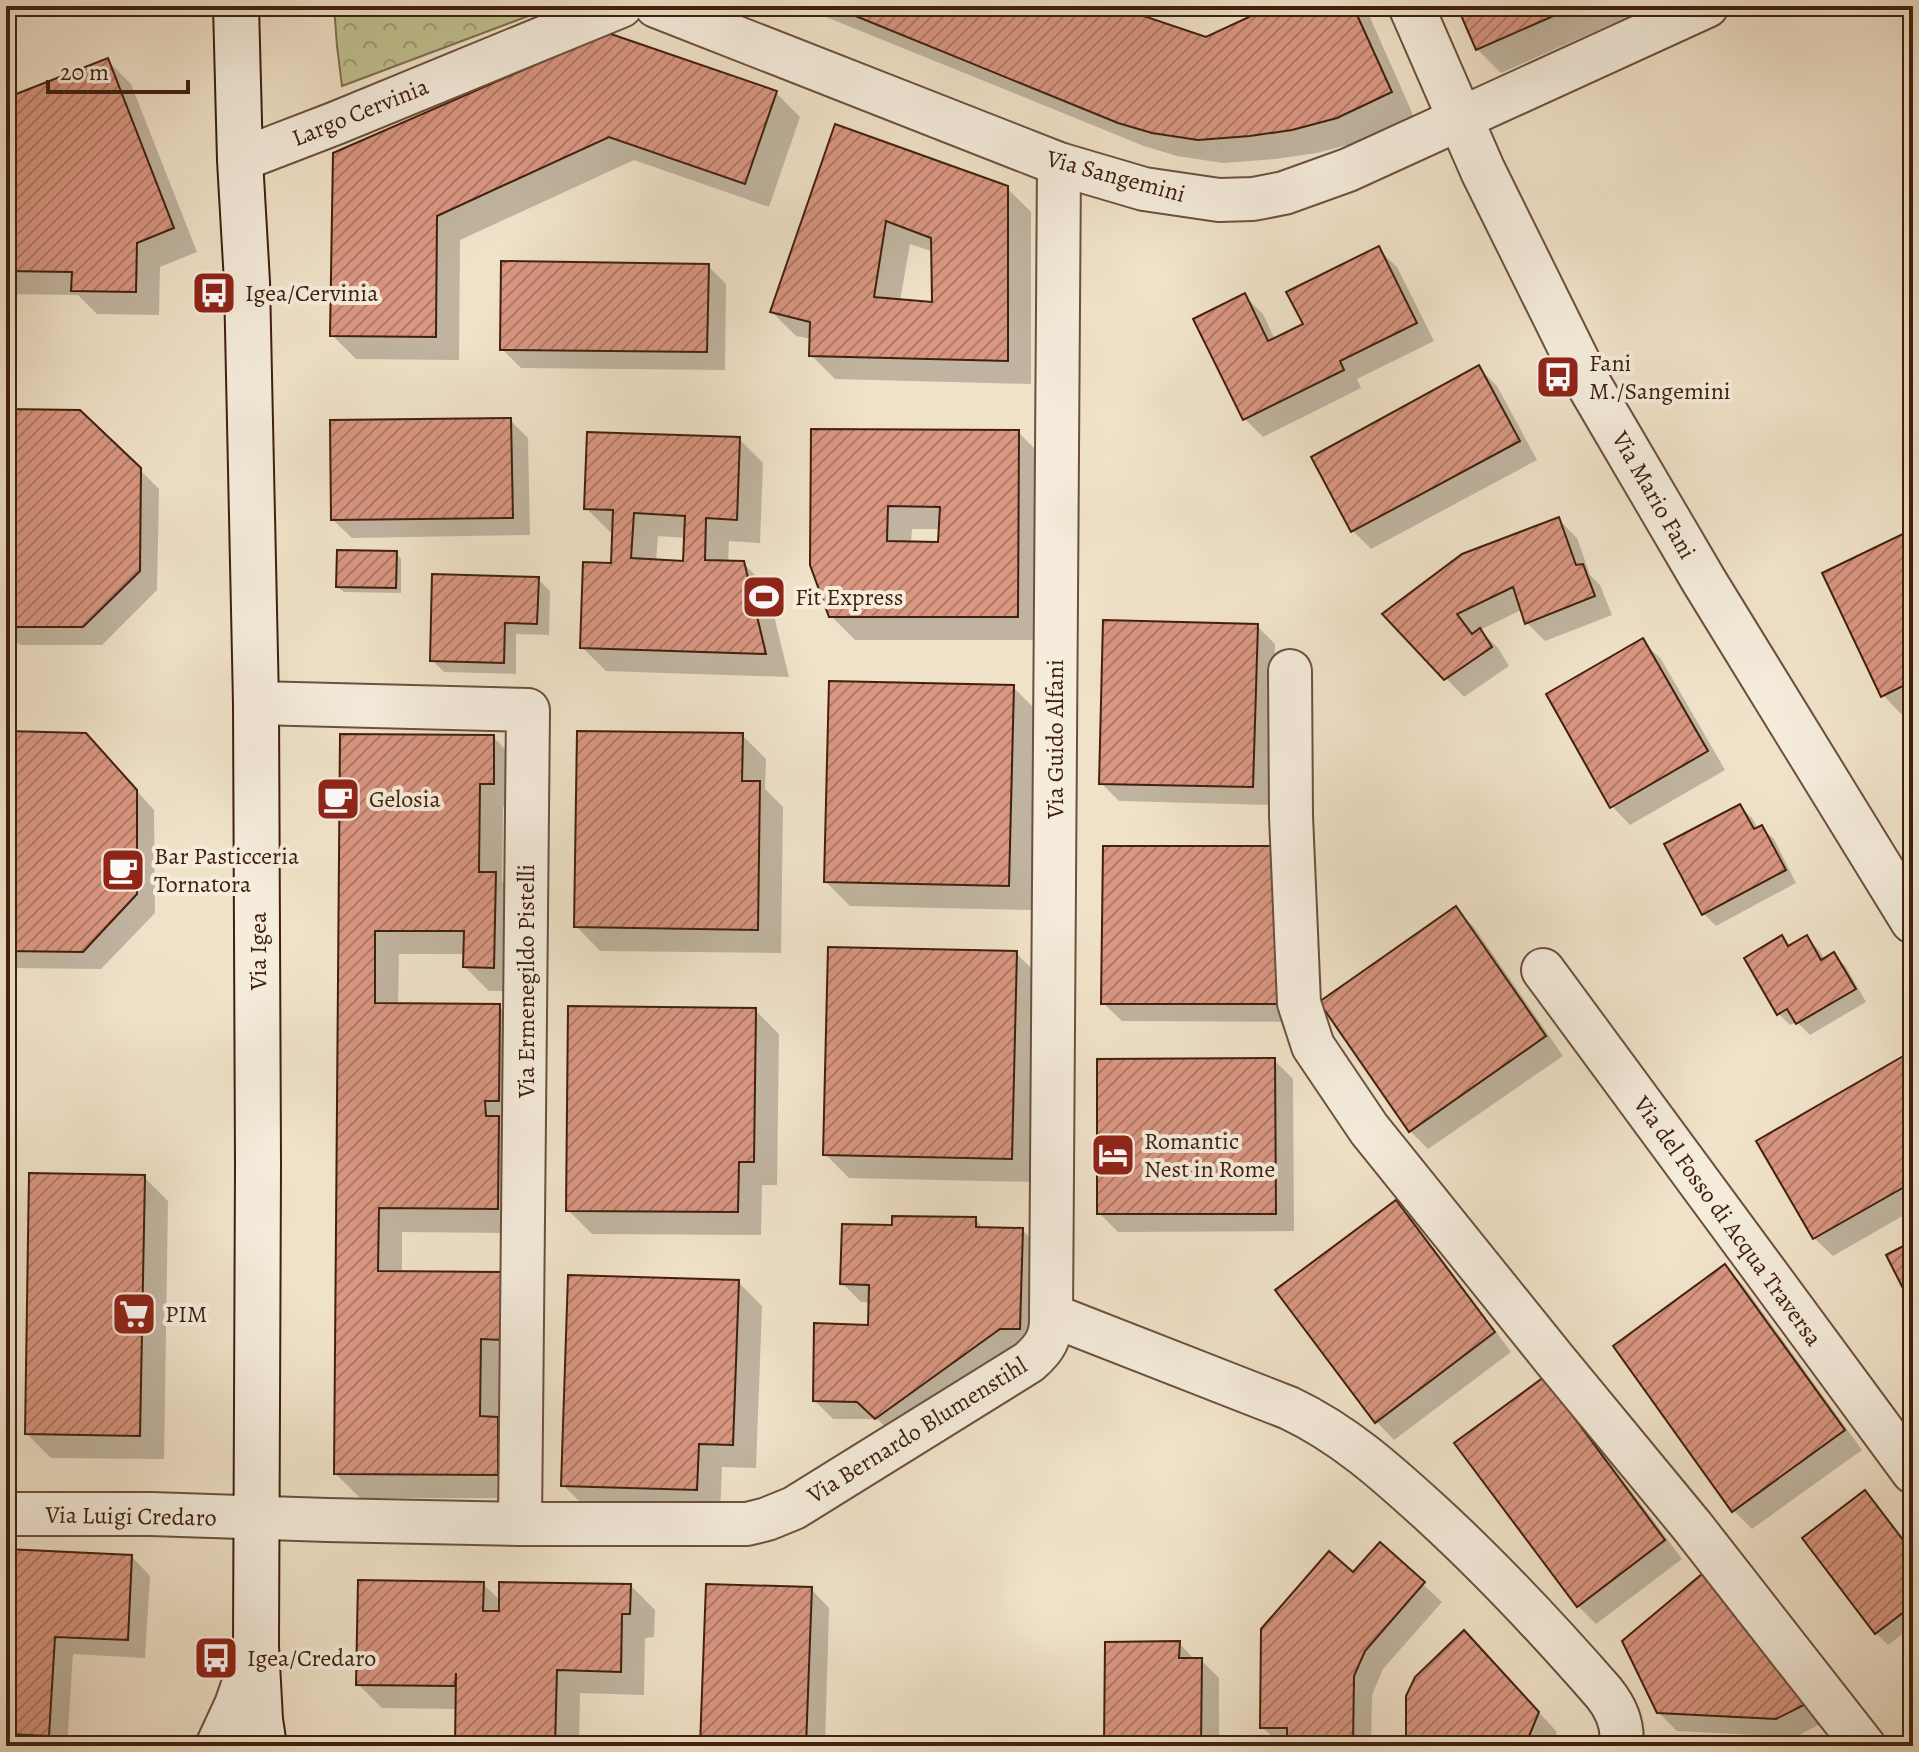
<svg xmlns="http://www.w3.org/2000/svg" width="1919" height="1752" font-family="Alegreya,serif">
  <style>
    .park { fill: url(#park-crowns); stroke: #807050; stroke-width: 2 }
    .shadow { fill: #0003; fill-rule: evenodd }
    .building { fill: url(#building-hatch); stroke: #40200e; stroke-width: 2; fill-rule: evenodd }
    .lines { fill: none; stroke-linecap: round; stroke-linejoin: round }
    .minor-casing { stroke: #6c503d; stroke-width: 46 }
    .tertiary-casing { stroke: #6c503d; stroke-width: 48 }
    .secondary-casing { stroke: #40200e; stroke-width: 48 }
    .minor { stroke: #f5ecdc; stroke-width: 42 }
    .tertiary { stroke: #f5ecdc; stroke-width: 44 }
    .secondary { stroke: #f5ecdc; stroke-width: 44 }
    .labels { text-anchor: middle; stroke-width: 8; stroke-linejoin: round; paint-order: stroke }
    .street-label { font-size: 24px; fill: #40200e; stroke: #f5ecdc }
    .poi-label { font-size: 24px; fill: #40200e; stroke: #f5ecdc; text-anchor: start }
  </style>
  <defs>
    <pattern id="park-crowns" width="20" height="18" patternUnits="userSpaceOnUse" patternTransform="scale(2)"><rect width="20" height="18" fill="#c1c191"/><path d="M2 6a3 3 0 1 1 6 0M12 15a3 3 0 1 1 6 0" fill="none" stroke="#9e9c75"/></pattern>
    <pattern id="building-hatch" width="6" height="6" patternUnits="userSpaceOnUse" patternTransform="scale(2)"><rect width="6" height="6" fill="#d99681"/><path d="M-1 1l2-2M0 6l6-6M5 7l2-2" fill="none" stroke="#b17a68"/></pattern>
  </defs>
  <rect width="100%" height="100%" fill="#f0e2c9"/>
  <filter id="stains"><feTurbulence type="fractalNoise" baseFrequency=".0025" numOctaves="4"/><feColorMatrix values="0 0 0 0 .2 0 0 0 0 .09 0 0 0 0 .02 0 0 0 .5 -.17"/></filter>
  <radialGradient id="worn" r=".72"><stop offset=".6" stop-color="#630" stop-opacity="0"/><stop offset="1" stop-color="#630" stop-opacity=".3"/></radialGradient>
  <polygon class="park" points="334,6 555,6 342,86 337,46"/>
  <g class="shadow">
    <polygon points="799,6 1108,6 1206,39 1252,18 1246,6 1365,6 1414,117 1362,141 1317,153 1275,159 1223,163 1177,156 1144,146"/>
    <polygon points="1459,6 1653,6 1501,73 1477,49"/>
    <polygon points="107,60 131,84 197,252 160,267 159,315 97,314 78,295 6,294 6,100"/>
    <polygon points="776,93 800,117 769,207 634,160 460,240 459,360 356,359 332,335 335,155"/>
    <path d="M836 126 1007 188 1031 212V384L835 379 811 355 812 339 796 336 772 312ZM910 244 934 252V304L900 301Z"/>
    <polygon points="1378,249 1397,267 1434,341 1357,379 1361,388 1263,437 1245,419 1244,296 1263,314 1275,340 1305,325"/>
    <polygon points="708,266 726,284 725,370 521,368 502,349"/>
    <polygon points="1479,368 1497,386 1537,460 1371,549 1353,531"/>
    <polygon points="6,411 140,470 159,489 157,590 102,645 20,645 6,631"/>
    <polygon points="510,420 528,438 530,535 352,538 333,520"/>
    <path d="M813 431 1018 432 1042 456 1041 640H855L831 616ZM912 529H941L940 544 911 543Z"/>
    <path d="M739 439 763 463 760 543 729 541 728 563H743L767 587 789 677 606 671 582 647 613 565 614 532H610L586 508ZM658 536 686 538 685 563 656 562Z"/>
    <polygon points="1559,520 1577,538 1590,575 1600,585 1612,615 1545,641 1527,623 1523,609 1480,630 1498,648 1509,666 1464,697 1385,614"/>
    <polygon points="1913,531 1913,708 1901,714 1883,695"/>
    <polygon points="396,553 401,559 401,593 344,592 338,587"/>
    <polygon points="538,579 550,591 549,635 516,634 516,674 444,672 432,660"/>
    <polygon points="1257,626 1275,644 1271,805 1119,801 1101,783"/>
    <polygon points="1642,641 1661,659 1725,770 1630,825 1612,806"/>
    <polygon points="1013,687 1037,711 1032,910 850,906 826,882"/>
    <polygon points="6,733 104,754 154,810 155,913 101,969 15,968 6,959"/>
    <polygon points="742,735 766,759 765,789 783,807 781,953 600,951 576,926"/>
    <polygon points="342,736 493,737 517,761 517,807 503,807 502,881 519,898 518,991 489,991 465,967 466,954 399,954 398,1005 499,1006 523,1030 521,1233 402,1232 402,1273 501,1274 522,1498 360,1498 336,1474"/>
    <polygon points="1739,806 1752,818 1758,829 1761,827 1774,839 1796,883 1716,926 1704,914"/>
    <polygon points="1276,848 1294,1022 1122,1021 1103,1003"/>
    <polygon points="1456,909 1474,927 1563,1056 1428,1149 1410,1131"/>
    <polygon points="1781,938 1791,947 1807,938 1819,950 1825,960 1834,955 1846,967 1866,1002 1810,1035 1797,1022 1790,1025 1778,1013"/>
    <polygon points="1016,953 1040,977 1035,1182 849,1178 825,1154"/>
    <polygon points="755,1010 779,1034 777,1185 762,1185 761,1235 592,1234 568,1210"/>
    <polygon points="1905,1058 1913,1066 1913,1210 1833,1256 1814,1238"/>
    <polygon points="1274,1060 1293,1079 1294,1231 1118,1232 1099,1213"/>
    <polygon points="144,1177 168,1201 164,1459 51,1458 27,1434"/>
    <polygon points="1396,1203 1414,1221 1511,1352 1394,1440 1376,1421"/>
    <polygon points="975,1219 984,1229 1022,1230 1041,1248 1038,1346 895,1436 877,1419 833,1419 815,1401 870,1327 871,1302 861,1302 842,1283 894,1227"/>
    <polygon points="1725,1266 1743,1285 1862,1450 1752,1529 1734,1511 1615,1346"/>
    <polygon points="738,1282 762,1306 756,1468 722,1467 720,1513 587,1509 563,1485"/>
    <polygon points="1562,1398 1682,1559 1596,1624 1578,1606"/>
    <polygon points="1865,1493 1877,1505 1913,1553 1913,1626 1888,1645 1876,1633"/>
    <polygon points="1380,1545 1442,1602 1383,1669 1372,1695 1371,1746 1281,1745 1262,1727 1353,1575"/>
    <polygon points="6,1551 132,1557 150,1576 145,1658 73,1654 67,1746 6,1746"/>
    <polygon points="1708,1572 1826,1721 1795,1737 1677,1731 1658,1712"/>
    <polygon points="483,1584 501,1601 631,1586 655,1610 654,1637 645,1638 644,1695 580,1693 579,1746 457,1746 458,1709 382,1708 358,1684"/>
    <polygon points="811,1589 829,1608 825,1746 702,1746"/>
    <polygon points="1179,1643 1195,1660 1201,1660 1219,1678 1219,1746 1106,1746"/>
    <polygon points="1482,1651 1557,1732 1551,1746 1408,1746"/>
  </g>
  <g class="building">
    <polygon points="831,6 1114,6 1206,37 1249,17 1244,6 1353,6 1392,92 1337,118 1292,130 1250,136 1198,140 1152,133 1118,123"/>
    <polygon points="1457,6 1576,6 1476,50"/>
    <polygon points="608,33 777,91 745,184 609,137 437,216 436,337 330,336 333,153"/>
    <polygon points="108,58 174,228 137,243 136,292 71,291 72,272 6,271 6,98"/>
    <path d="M835 124 1008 186V361L809 356 810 322 770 312ZM886 221 931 238 932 302 874 297Z"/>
    <polygon points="1379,246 1417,323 1340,361 1344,370 1243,420 1193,319 1245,293 1268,341 1303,324 1286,292"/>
    <polygon points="501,261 709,264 707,352 500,350"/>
    <polygon points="1479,365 1520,441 1351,532 1311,457"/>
    <polygon points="6,409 80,410 141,468 140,571 83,627 6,627"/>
    <polygon points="511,418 513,518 331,520 330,420"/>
    <path d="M811 429 1019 430 1018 617H829L810 565ZM888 506 940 507 938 542 887 541Z"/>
    <path d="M587 432 740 437 737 520 706 518 705 560 744 561 766 654 580 648 583 562 611 563 613 510 584 509ZM634 513 685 516 683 561 631 558Z"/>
    <polygon points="1559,517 1576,565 1583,564 1595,596 1525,624 1513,587 1457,614 1472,634 1480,628 1492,647 1444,680 1382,614 1462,554"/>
    <polygon points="1913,529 1913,681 1881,697 1822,573"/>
    <polygon points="337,550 397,551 396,588 336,587"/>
    <polygon points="432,574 539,577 537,624 505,623 504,663 430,661"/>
    <polygon points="1103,620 1258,624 1253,787 1099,784"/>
    <polygon points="1643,638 1708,751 1610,808 1546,694"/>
    <polygon points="829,681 1014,685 1009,886 824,882"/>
    <polygon points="6,731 86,733 137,790 137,894 83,952 6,951"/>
    <polygon points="577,731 743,733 742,781 760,781 758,930 574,927"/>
    <polygon points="340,734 494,735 494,784 480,784 479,872 496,872 494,968 463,967 464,931 375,931 375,1003 500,1004 499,1101 485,1101 486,1116 499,1116 498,1209 379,1208 378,1271 502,1272 501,1340 481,1339 480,1416 498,1417 498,1475 334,1474"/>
    <polygon points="1740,804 1754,829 1762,825 1786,870 1702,915 1664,844"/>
    <polygon points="1103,846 1277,846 1277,1004 1101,1004"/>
    <polygon points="1456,906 1546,1036 1409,1132 1319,1002"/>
    <polygon points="1782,935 1788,946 1807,935 1821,960 1834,952 1856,989 1796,1024 1787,1009 1777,1015 1744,958"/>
    <polygon points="828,947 1017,951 1012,1159 823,1155"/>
    <polygon points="568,1006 756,1008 754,1162 739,1162 738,1212 566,1211"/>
    <polygon points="1905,1055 1913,1069 1913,1182 1813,1239 1756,1141"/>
    <polygon points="1275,1058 1276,1214 1097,1214 1097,1059"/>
    <polygon points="29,1173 145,1175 140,1436 25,1434"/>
    <polygon points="1396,1200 1495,1332 1375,1423 1275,1290"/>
    <polygon points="892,1216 976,1217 976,1227 1023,1228 1020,1329 1000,1329 875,1419 857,1402 813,1401 814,1323 868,1325 869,1285 840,1284 842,1224 892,1225"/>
    <polygon points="1913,1241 1913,1308 1886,1255"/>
    <polygon points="1725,1264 1845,1430 1732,1512 1613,1346"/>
    <polygon points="568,1275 739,1280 733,1445 699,1444 697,1490 561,1486"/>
    <polygon points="1544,1377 1665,1540 1577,1607 1454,1443"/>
    <polygon points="1865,1490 1913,1553 1913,1605 1875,1634 1802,1538"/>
    <polygon points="1380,1542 1425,1582 1365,1651 1354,1676 1353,1746 1287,1746 1287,1728 1260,1728 1261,1629 1329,1551 1353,1572"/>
    <polygon points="6,1549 132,1555 128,1640 55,1637 49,1736 6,1734"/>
    <polygon points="1708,1569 1810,1702 1776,1719 1657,1713 1622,1641"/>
    <polygon points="358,1580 484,1582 483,1611 499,1611 499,1582 631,1584 630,1614 622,1614 621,1672 557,1670 555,1746 455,1746 456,1673 455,1686 356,1685"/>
    <polygon points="706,1584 812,1587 806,1746 700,1746"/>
    <polygon points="1464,1630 1539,1712 1525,1746 1406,1746 1406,1696 1415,1677"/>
    <polygon points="1180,1641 1179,1658 1202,1658 1201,1746 1104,1746 1105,1642"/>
  </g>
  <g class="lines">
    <g class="minor-casing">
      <g id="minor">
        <polyline points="656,6 1059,164 1144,189 1219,200 1253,199 1284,193 1348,170 1707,6"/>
        <polyline points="240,160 336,123 621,6"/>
        <polyline points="1290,671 1291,816 1299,1003 1313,1046 1369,1129 1555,1360 1692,1526 1864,1746"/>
        <polyline points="256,703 528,710 520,1524"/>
        <polyline points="1543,970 1913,1472"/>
        <polyline points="1051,1315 1059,164"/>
        <path d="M6 1514H151L327 1520 520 1524H747L767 1519 794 1508 1029 1362C1045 1348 1052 1337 1051 1315L1289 1408C1344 1434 1386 1472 1431 1513 1492 1569 1549 1630 1604 1693 1616 1708 1624 1726 1621 1746"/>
        <polyline points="217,1746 236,1705 256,1647"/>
      </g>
    </g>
    <g class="tertiary-casing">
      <polyline id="tertiary" points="1411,6 1483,171 1588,383 1704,581 1913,921"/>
    </g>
    <g class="secondary-casing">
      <polyline id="secondary" points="236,6 240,160 247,282 256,703 258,1164 256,1646 260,1720 264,1746"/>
    </g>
    <use href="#minor" class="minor"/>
    <use href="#tertiary" class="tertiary"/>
    <use href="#secondary" class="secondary"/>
  </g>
  <defs>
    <g id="bus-square" transform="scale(2.3)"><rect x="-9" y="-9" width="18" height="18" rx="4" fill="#8f2418" stroke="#f5ecdc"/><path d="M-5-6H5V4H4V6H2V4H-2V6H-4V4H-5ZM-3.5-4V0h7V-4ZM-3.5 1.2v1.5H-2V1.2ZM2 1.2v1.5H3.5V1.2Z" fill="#fff"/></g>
    <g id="stadium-square" transform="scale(2.3)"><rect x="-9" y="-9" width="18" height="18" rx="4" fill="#8f2418" stroke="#f5ecdc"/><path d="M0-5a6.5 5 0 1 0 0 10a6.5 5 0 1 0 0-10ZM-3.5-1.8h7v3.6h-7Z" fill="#fff"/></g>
    <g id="cafe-square" transform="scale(2.3)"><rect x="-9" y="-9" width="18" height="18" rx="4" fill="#8f2418" stroke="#f5ecdc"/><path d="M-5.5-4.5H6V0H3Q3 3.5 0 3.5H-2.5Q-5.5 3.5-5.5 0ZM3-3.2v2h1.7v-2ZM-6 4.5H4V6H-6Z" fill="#fff"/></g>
    <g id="hotel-square" transform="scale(2.3)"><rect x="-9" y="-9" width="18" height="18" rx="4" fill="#8f2418" stroke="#f5ecdc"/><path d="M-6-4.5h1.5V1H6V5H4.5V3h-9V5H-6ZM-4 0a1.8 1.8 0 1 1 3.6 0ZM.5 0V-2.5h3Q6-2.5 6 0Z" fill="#fff"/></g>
    <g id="supermarket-square" transform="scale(2.3)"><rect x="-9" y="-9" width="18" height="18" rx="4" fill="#8f2418" stroke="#f5ecdc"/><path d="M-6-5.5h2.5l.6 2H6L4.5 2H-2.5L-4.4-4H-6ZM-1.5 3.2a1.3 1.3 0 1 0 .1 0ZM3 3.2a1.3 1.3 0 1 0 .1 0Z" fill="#fff"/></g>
  </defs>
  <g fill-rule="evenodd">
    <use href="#bus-square" x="214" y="293"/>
    <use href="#bus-square" x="1558" y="377"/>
    <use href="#stadium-square" x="764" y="597"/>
    <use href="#cafe-square" x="338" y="799"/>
    <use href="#cafe-square" x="123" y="870"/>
    <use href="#hotel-square" x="1113" y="1155"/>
    <use href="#supermarket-square" x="134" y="1314"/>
    <use href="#bus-square" x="216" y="1658"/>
  </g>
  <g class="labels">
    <g class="street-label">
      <text transform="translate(360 112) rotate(-22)" y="8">Largo Cervinia</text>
      <text transform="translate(1116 176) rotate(15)" y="8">Via Sangemini</text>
      <text transform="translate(1654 495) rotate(60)" y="8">Via Mario Fani</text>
      <text transform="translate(1055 739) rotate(-90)" y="8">Via Guido Alfani</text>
      <text transform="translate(258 951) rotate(-90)" y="8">Via Igea</text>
      <text transform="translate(526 981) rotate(-90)" y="8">Via Ermenegildo Pistelli</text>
      <text transform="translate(1728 1221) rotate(54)" y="8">Via del Fosso di Acqua Traversa</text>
      <text transform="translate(917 1430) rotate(-32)" y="8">Via Bernardo Blumenstihl</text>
      <text transform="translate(131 1516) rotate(1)" y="8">Via Luigi Credaro</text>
    </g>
    <g class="poi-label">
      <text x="245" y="301">Igea/Cervinia</text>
      <text x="1589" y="371">Fani<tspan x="1589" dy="28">M./Sangemini</tspan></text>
      <text x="795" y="605">Fit Express</text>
      <text x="369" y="807">Gelosia</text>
      <text x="154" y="864">Bar Pasticceria<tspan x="154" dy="28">Tornatora</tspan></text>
      <text x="1144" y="1149">Romantic<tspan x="1144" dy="28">Nest in Rome</tspan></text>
      <text x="165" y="1322">PIM</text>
      <text x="247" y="1666">Igea/Credaro</text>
    </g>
  </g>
  <rect width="1919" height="1752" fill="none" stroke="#f0e2c9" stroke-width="32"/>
  <rect x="8" y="8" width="1903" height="1736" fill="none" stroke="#40200e" stroke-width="4"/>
  <rect x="16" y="16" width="1887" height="1720" fill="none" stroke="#40200e" stroke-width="2"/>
  <path d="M48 80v12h140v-12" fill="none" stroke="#40200e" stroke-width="4"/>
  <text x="60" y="80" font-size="24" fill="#40200e" stroke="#f5ecdc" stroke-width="6" paint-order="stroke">20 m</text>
  <rect width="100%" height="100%" filter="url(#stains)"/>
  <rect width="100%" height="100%" fill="url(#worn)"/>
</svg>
